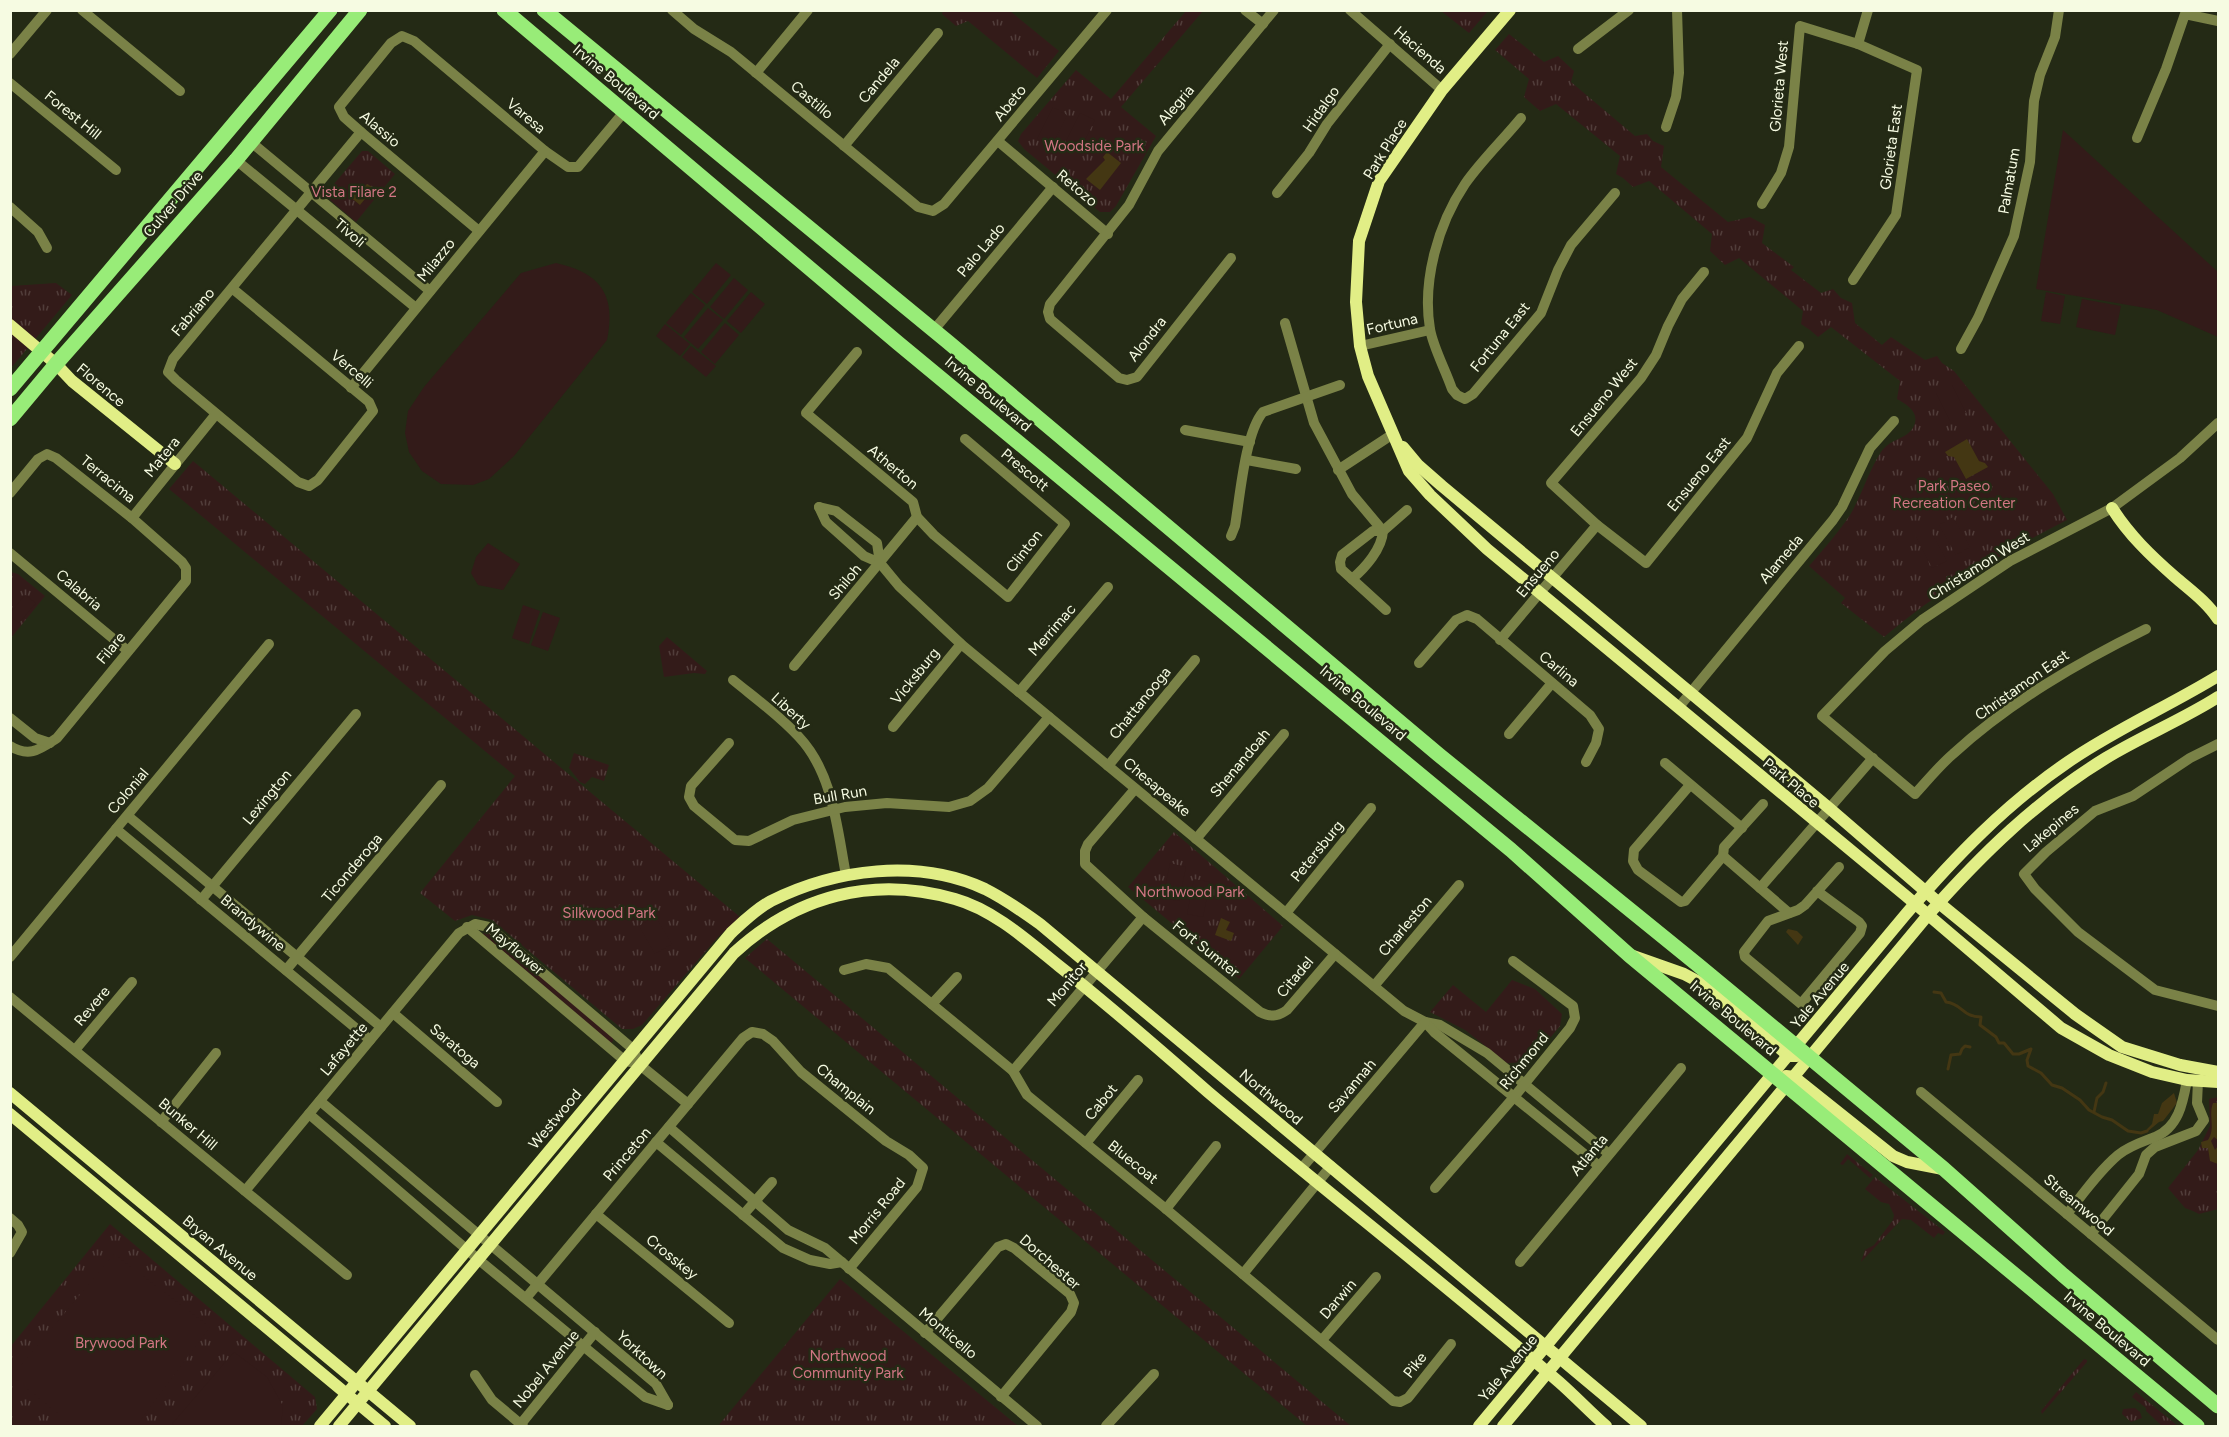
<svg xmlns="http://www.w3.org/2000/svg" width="2229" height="1437" font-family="Figtree,sans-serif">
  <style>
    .grass { fill: url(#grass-tufts) }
    .pitch { fill: #331b19 }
    .water { fill: #443713 }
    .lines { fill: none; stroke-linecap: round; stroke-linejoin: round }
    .stream { stroke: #443713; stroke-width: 3 }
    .street { stroke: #7a8247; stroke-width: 10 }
    .secondary { stroke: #e1ee86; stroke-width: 12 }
    .primary { stroke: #98ec78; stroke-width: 15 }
    .labels { text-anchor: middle; stroke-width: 5; stroke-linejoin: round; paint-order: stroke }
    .street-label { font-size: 15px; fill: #f6fbe2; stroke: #242a15 }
    .park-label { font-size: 15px; fill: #d27684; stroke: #242a15 }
  </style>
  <defs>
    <pattern id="grass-tufts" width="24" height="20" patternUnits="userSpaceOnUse" patternTransform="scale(1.5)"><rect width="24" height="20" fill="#331b19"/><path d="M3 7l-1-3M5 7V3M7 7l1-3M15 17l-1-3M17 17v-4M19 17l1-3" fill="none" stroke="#513d3a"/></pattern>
  </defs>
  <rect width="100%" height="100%" fill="#242a15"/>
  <g class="grass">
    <polygon points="943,11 1010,11 1059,51 1037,78 968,21 956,26 942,14"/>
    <polygon points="1186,11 1203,11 1121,107 1156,136 1116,206 1110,212 1100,212 1024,149 1018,141 1021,134 1076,70 1111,99"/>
    <polygon points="1441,11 1488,11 1469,33"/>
    <path d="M1509 34 1544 62 1558 56 1574 71 1571 82 1635 136 1647 134 1653 141 1664 146 1661 167 1728 222 1750 217 1765 225 1762 243 1794 267 1791 270 1821 293 1833 289 1841 298 1852 303 1855 323 1882 345 1891 337 1925 360 1937 356 1942 363 1954 371 2053 494 2067 520C2002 553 1939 590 1884 637L1841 603 1845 598 1809 566C1823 550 1838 533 1850 515 1862 495 1868 472 1881 452 1891 437 1910 440 1915 423 1918 411 1906 404 1897 399L1900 381 1831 327 1818 337 1810 330 1801 324 1803 311 1739 258 1725 265 1710 251 1712 234 1649 181 1633 187 1623 178 1616 174 1620 156 1556 104 1540 111 1524 97 1529 79 1495 50Z"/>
    <polygon points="362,151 368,151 395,174 356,222 330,200 328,191"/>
    <polygon points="56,283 72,295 11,368 11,286"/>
    <polygon points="193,461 740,917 717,938 642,1025 633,1029 622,1029 492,920 472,915 455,921 420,893 515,776 169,489"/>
    <polygon points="11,572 18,574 45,596 11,638"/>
    <polygon points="667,637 707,671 705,674 694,673 664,677 659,646"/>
    <polygon points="574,753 609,765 604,781 592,777 585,784 580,782 569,768"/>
    <polygon points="1174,832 1283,926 1239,979 1128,887"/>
    <polygon points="485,932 488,932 613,1037 613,1041 611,1043 483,934"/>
    <polygon points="767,939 1351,1426 1307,1426 745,958"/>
    <polygon points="1512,980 1535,989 1562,1014 1560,1026 1530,1062 1507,1063 1465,1030 1430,1012 1453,985 1486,1012"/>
    <polygon points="2218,1097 2218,1209 2199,1214 2193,1211 2185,1208 2168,1188 2198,1150 2210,1126 2209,1099"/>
    <polygon points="1847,1154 1873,1175 1870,1178 1848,1159 1843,1165 1840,1164"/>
    <polygon points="1875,1177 1945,1232 1943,1235 1938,1233 1934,1238 1911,1220 1902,1219 1861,1262 1865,1250 1874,1245 1893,1220 1894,1215 1889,1204 1881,1202 1865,1189"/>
    <polygon points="110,1224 315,1397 317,1409 302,1426 11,1426 11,1346"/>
    <polygon points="840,1279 1018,1426 718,1426"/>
    <polygon points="2084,1359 2087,1360 2087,1362 2042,1414 2041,1411"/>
    <polygon points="2136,1392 2178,1426 2162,1426 2146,1411 2146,1408 2132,1397"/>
    <polygon points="2135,1408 2140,1412 2142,1418 2131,1422 2122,1414 2123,1409"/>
  </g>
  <g class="pitch">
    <polygon points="1053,107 1067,115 1052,146 1037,139"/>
    <polygon points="1080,113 1095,120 1079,152 1064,145"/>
    <polygon points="2063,130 2218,272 2218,337 2157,310 2036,289"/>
    <path d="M556 263C601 273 616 295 607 340L514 456 489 479 473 485 441 484 422 471 409 452 405 433 408 411 424 387 521 273Z"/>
    <polygon points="716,263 731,275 707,304 692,292"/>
    <polygon points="734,278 748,290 724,319 710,307"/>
    <polygon points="751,292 765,304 741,333 727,321"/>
    <polygon points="2046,292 2065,296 2060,324 2041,321"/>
    <polygon points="691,293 705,305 681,335 666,323"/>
    <polygon points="2082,299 2121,306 2115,335 2076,327"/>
    <polygon points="708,308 723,320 698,349 684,337"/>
    <polygon points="725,323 739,335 715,364 701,352"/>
    <polygon points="665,324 690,344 680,356 656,336"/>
    <polygon points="691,346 716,366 706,377 682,357"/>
    <polygon points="1952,385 1966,413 1950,421 1936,393"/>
    <polygon points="1953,517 1970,547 1956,555 1939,525"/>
    <polygon points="1930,530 1947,561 1932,568 1916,537"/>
    <polygon points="488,543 520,564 503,590 478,585 471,573 476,557"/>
    <polygon points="25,595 36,603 19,623 11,617 11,612"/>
    <polygon points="523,605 540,611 529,644 512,638"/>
    <polygon points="543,612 560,618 548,651 531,645"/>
    <polygon points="1170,863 1186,867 1179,901 1163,898"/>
    <polygon points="1194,879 1210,882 1203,917 1187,914"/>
    <polygon points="655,916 672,944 655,954 639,926"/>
    <polygon points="114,1254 210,1327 136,1426 73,1426 12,1376"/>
    <polygon points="234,1352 267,1377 283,1406 281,1426 176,1426 172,1424"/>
  </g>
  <g class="water">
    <polygon points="1107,152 1121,163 1100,190 1086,179 1105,160 1103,157"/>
    <polygon points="367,184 374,188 360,205 349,196 356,189 360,192"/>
    <polygon points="1967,439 1979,461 1985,463 1988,467 1966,479 1954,457 1948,456 1945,452"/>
    <polygon points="1221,918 1230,922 1226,930 1234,933 1231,941 1215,935"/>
    <polygon points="1788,929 1797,931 1803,937 1798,945 1786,932"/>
    <polygon points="2174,1093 2177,1103 2163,1121 2159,1122 2147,1132 2147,1129 2152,1124 2154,1114 2158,1114 2162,1103"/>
    <path d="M2213 1103H2218V1140L2214 1137 2211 1141 2215 1150 2218 1146V1164L2210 1161 2208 1148H2202L2201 1142 2208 1140C2216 1128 2208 1116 2213 1103Z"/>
  </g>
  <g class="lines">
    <g class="stream">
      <path d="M1934 992 1941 993 1946 1002C1963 1004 1962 1017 1981 1017L1980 1025 1996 1037 1999 1043H2004L2013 1054H2019L2031 1049 2027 1060 2028 1066 2041 1073 2052 1085 2062 1088 2080 1100 2089 1110 2102 1117 2112 1120 2128 1131 2141 1133 2147 1131"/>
      <polyline points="1948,1069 1951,1055 1960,1054 1962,1049 1965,1046 1970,1047"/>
      <polyline points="2094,1112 2097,1098 2103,1092 2106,1083"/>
    </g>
    <g class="street">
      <polyline points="82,10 180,91"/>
      <polyline points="672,10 694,29 731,52 918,207 933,211 944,204 1107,10"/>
      <polyline points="1245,10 1263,24"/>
      <polyline points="1350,10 1442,90"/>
      <polyline points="1858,44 1868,10"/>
      <polyline points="1578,49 1629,10"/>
      <polyline points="10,54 47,10"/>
      <polyline points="756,73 808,10"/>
      <polyline points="10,83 116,170"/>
      <path d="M1521 118C1503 140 1481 161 1465 184 1438 224 1422 281 1430 329 1433 347 1446 371 1452 389L1457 395 1465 399 1473 394 1541 313 1558 270 1571 245 1615 193"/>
      <polyline points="1666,127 1676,97 1679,73 1677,10"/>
      <polyline points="2137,138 2166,69 2185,14 2218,21"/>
      <polyline points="251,142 430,291"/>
      <polyline points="999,142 1108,234"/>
      <polyline points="844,146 938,33"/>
      <polyline points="236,160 416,308"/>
      <polyline points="1277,193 1309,153 1327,124 1390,44"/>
      <polyline points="1762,204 1781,173 1789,147 1800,26 1858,44 1917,70 1896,215 1853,280"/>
      <polyline points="10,207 38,232 47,248"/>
      <polyline points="479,231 361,132 344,117 339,107 391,43 402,36 414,41 545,151 568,167 578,167 624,112"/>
      <polyline points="1231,258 1137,377 1127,380 1119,378 1050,319 1048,312 1050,304 1129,205 1158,151 1274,10"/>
      <polyline points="1704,272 1682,299 1668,326 1656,355 1641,378 1551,483 1597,525 1646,563 1747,438 1777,373 1799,346"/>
      <polyline points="233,289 369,402 373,411 318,480 309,486 298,482 176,380 168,372 173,359 361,132"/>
      <path d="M1285 323 1314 423 1352 494 1383 531C1382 549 1365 568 1352 579L1386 610"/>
      <polyline points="933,331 1053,187"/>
      <polyline points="1360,346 1430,330"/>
      <polyline points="1961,349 1978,318 2014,236 2030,162 2034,101 2040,75 2055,37 2059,10"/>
      <polyline points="857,352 806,413 913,502 917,517 934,535 1008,597 1065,524 965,439"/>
      <polyline points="351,388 545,151"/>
      <polyline points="1185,430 1250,442"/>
      <polyline points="1247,460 1296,469"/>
      <polyline points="1338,470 1393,434"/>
      <path d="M10 493 38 459 47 454 56 458 132 518 182 562 186 568V581L57 738C40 749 30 758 10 746"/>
      <polyline points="819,507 826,522 864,556 880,563 899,586 961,644 1404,1011 1425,1022 1440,1025 1487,1053 1609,1154"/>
      <polyline points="819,507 836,511 877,543 880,563"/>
      <polyline points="132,518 216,414"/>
      <path d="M1231 536 1235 526C1240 497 1245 433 1263 412L1340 385"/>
      <polyline points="10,553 128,651"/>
      <polyline points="1352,579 1341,569 1340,562 1342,555 1373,531 1383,531 1407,510"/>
      <path d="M2146 629C2077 663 2010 702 1953 754 1939 766 1927 781 1915 794L1822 716 1885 651 1922 620 2010 561 2112 508 2180 458 2218 423"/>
      <polyline points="1500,640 1597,525"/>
      <polyline points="1419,663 1456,620 1467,615 1477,619 1590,715 1599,729 1596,743 1586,762"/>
      <polyline points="794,666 917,517"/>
      <path d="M733 680C755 698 780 716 799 737 833 773 837 828 846 875"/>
      <polyline points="1019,692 1108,587"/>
      <polyline points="1678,708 1833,520 1842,507 1870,448 1894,421"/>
      <polyline points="10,718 35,738 50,743"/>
      <polyline points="893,727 961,644"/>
      <polyline points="1509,734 1552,683"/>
      <polyline points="729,743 691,786 689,797 694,806 735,840 749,841 793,820 845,807 887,803 949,807 970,801 988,788 1049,717"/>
      <polyline points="2218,744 2190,758 2133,796 2095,811 2046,852 2024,874 2035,889 2078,932 2155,990 2218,1006"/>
      <polyline points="1665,763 1742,828"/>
      <polyline points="1108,766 1195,660"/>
      <polyline points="1690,785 1634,850 1633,861 1638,870 1681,902 1685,901 1723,856 1724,847 1763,804"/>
      <path d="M1135 789 1088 844 1085 851V864L1143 917 1260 1012C1270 1017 1277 1017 1287 1010L1335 954"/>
      <polyline points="128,816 381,1027"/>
      <polyline points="116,829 370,1040"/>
      <polyline points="1196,839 1284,734"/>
      <polyline points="1723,856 1789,913"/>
      <polyline points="1760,888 1873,758"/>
      <polyline points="1817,891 1859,922 1862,926 1860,933 1801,1004 1745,957 1744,952 1768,921 1798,910 1805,905 1839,867"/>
      <polyline points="201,900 356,714"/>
      <polyline points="1286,913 1371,808"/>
      <polyline points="467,927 624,1060 630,1062"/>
      <polyline points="10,957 269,644"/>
      <polyline points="286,970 441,785"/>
      <polyline points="844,970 866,964 888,968 1013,1071 1027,1095 1166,1209 1393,1401 1400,1402 1408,1398 1451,1344"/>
      <polyline points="1374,986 1459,885"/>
      <polyline points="10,997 347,1275"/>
      <polyline points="932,1004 957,977"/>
      <polyline points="393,1013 497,1102"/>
      <polyline points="1425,1022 1434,1032 1599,1166"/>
      <polyline points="75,1050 132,982"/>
      <polyline points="1013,1071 1143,917"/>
      <polyline points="1921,1092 2218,1340"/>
      <polyline points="320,1101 656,1384 668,1405"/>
      <polyline points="309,1114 479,1260 645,1397 668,1405"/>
      <polyline points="161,1122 216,1053"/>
      <polyline points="669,1127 788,1230 825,1248 1037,1426"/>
      <polyline points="656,1142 783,1248 810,1260 830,1264 842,1262"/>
      <polyline points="1086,1143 1138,1080"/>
      <polyline points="1301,1169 1425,1022"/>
      <polyline points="1435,1188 1514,1097 1570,1028 1575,1018 1573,1006 1513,961"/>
      <polyline points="245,1191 459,933 475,924 489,927 633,1049 640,1065 688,1104"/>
      <polyline points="1166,1209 1216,1146"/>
      <polyline points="596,1214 729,1323"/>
      <path d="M2067 1214C2083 1194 2099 1171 2118 1155 2129 1146 2142 1142 2155 1137 2179 1127 2183 1102 2187 1080"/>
      <polyline points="743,1215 772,1182"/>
      <polyline points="10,1218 18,1225 22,1232 10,1253"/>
      <polyline points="2091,1234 2139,1174 2146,1155 2155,1147 2196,1131 2204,1120 2197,1103 2198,1081"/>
      <polyline points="1520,1262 1681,1068"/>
      <polyline points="1243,1274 1331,1166"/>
      <polyline points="526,1298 743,1038 752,1032 763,1034 773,1041 801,1072 886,1141 909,1155 923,1168 917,1187 849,1269"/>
      <polyline points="925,1333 998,1247 1006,1244 1014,1248 1070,1294 1074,1303 1071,1312 1001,1397"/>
      <polyline points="1322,1340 1376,1277"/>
      <polyline points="475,1375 492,1400 523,1426"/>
      <polyline points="520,1425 595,1332"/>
      <polyline points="1106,1426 1154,1374"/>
    </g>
    <g class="secondary">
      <polyline points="1510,10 1442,90 1379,181 1359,241 1356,302 1360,346 1368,376 1409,471 1430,495 1487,549 1906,896 2061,1028 2109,1055 2152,1072 2187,1080 2218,1082"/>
      <polyline points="10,325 56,364 72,381 175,464"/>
      <polyline points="1403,447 1418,465 1442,486 1829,808 1939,903 2075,1014 2122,1047 2180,1065 2218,1072"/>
      <path d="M2112 508C2129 535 2151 556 2175 577 2190 590 2207 602 2218 619"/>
      <polyline points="1633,956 1684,974 1701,983 1789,1056 1797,1056"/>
      <polyline points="1786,1076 1794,1077 1893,1156 1907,1162 1943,1169"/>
      <polyline points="10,1093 410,1426"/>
      <polyline points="10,1114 385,1426"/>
      <path d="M320 1426 731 933C743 922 756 909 771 901 835 869 918 858 985 889 1005 899 1022 911 1040 924L1641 1426"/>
      <path d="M339 1426 734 953C796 896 873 875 955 899 994 910 1028 941 1059 966 1110 1006 1159 1049 1208 1092 1324 1190 1444 1283 1559 1382 1575 1396 1590 1412 1606 1426"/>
      <path d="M1479 1426 1906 914C1955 857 2006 804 2068 762 2116 729 2169 706 2218 676"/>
      <path d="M1503 1426 1928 915C1981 855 2037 800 2106 758 2142 736 2182 720 2218 697"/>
    </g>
    <g class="primary">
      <polyline points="504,10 898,343 1511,850 1629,955 2197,1426"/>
      <polyline points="544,10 948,342 1439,755 1698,965 1944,1169 2063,1275 2218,1406"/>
      <polyline points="10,389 330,10"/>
      <polyline points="10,419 56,364 236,160 360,10"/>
    </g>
  </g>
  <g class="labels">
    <g class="street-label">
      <text transform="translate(1420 50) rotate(41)" y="5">Hacienda</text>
      <text transform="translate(879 80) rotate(-50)" y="5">Candela</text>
      <text transform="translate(616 82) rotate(40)" y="5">Irvine Boulevard</text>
      <text transform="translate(1779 86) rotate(-85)" y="5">Glorieta West</text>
      <text transform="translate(812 100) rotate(40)" y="5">Castillo</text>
      <text transform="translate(1010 103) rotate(-51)" y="5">Abeto</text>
      <text transform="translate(1176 105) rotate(-50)" y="5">Alegria</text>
      <text transform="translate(1321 109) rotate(-55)" y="5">Hidalgo</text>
      <text transform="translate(73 115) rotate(39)" y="5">Forest Hill</text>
      <text transform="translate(526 116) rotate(40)" y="5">Varesa</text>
      <text transform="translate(380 129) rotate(40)" y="5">Alassio</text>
      <text transform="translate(1891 147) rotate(-82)" y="5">Glorieta East</text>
      <text transform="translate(1385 149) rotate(-58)" y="5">Park Place</text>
      <text transform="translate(2009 181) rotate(-80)" y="5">Palmatum</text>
      <text transform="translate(1077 188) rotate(40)" y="5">Retozo</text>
      <text transform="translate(173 204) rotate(-49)" y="5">Culver Drive</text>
      <text transform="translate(350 233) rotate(40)" y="5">Tivoli</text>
      <text transform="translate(981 250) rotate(-50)" y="5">Palo Lado</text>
      <text transform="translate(436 260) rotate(-51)" y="5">Milazzo</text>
      <text transform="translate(193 312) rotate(-50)" y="5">Fabriano</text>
      <text transform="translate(1392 324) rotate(-13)" y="5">Fortuna</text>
      <text transform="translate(1500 337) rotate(-51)" y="5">Fortuna East</text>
      <text transform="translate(1147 339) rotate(-52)" y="5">Alondra</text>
      <text transform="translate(352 369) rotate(40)" y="5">Vercelli</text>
      <text transform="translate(101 385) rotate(40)" y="5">Florence</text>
      <text transform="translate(988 394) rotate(40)" y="5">Irvine Boulevard</text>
      <text transform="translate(1604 397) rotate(-51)" y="5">Ensueno West</text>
      <text transform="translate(162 457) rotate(-51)" y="5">Matera</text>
      <text transform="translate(893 467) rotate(40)" y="5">Atherton</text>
      <text transform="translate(1025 470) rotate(40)" y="5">Prescott</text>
      <text transform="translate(1699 474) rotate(-51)" y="5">Ensueno East</text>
      <text transform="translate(108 479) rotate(39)" y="5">Terracima</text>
      <text transform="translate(1024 551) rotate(-52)" y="5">Clinton</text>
      <text transform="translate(1781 559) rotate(-50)" y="5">Alameda</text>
      <text transform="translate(1979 566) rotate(-32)" y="5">Christamon West</text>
      <text transform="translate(1538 573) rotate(-50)" y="5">Ensueno</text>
      <text transform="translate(845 582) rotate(-50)" y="5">Shiloh</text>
      <text transform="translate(79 590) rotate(40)" y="5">Calabria</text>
      <text transform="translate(1052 630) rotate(-49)" y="5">Merrimac</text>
      <text transform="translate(111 648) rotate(-51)" y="5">Filare</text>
      <text transform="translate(1559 669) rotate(40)" y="5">Carlina</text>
      <text transform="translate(915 676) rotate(-51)" y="5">Vicksburg</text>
      <text transform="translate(2022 685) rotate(-35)" y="5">Christamon East</text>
      <text transform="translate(1140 703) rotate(-51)" y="5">Chattanooga</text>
      <text transform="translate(1363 703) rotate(40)" y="5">Irvine Boulevard</text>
      <text transform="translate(791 711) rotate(42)" y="5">Liberty</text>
      <text transform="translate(1240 763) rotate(-50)" y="5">Shenandoah</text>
      <text transform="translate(1791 783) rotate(40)" y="5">Park Place</text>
      <text transform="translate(1157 787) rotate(40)" y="5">Chesapeake</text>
      <text transform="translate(128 791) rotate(-50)" y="5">Colonial</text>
      <text transform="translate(840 795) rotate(-10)" y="5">Bull Run</text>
      <text transform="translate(267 797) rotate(-50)" y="5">Lexington</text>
      <text transform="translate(2051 828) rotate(-40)" y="5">Lakepines</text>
      <text transform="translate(1317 851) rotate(-51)" y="5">Petersburg</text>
      <text transform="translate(352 868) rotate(-50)" y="5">Ticonderoga</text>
      <text transform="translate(253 923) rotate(40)" y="5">Brandywine</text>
      <text transform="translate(1405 926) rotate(-50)" y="5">Charleston</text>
      <text transform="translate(515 949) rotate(40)" y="5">Mayflower</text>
      <text transform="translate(1206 949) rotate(39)" y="5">Fort Sumter</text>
      <text transform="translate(1295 977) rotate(-50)" y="5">Citadel</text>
      <text transform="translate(1067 984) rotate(-50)" y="5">Monitor</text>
      <text transform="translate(1820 995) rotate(-50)" y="5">Yale Avenue</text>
      <text transform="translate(92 1006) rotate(-50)" y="5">Revere</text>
      <text transform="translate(1733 1018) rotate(40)" y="5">Irvine Boulevard</text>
      <text transform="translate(455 1046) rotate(40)" y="5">Saratoga</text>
      <text transform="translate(344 1049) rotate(-50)" y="5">Lafayette</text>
      <text transform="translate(1524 1061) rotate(-51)" y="5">Richmond</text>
      <text transform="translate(1352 1086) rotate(-50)" y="5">Savannah</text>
      <text transform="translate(846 1089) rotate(39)" y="5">Champlain</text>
      <text transform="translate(1271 1097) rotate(40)" y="5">Northwood</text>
      <text transform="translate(1101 1102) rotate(-51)" y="5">Cabot</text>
      <text transform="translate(555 1119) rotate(-50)" y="5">Westwood</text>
      <text transform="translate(188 1124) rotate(40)" y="5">Bunker Hill</text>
      <text transform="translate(627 1154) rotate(-50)" y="5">Princeton</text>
      <text transform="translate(1589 1155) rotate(-50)" y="5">Atlanta</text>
      <text transform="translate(1133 1162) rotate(39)" y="5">Bluecoat</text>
      <text transform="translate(2079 1205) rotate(40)" y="5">Streamwood</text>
      <text transform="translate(877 1211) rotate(-51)" y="5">Morris Road</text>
      <text transform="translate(220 1248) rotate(40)" y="5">Bryan Avenue</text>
      <text transform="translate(672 1257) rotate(39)" y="5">Crosskey</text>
      <text transform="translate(1050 1262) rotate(41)" y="5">Dorchester</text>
      <text transform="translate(1338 1299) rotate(-49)" y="5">Darwin</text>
      <text transform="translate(2107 1329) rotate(40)" y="5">Irvine Boulevard</text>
      <text transform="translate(948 1333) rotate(40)" y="5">Monticello</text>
      <text transform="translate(642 1355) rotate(43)" y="5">Yorktown</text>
      <text transform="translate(1415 1365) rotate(-52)" y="5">Pike</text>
      <text transform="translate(1508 1368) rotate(-50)" y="5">Yale Avenue</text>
      <text transform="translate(546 1369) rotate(-51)" y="5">Nobel Avenue</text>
    </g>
    <g class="park-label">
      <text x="1094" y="151">Woodside Park</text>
      <text x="354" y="197">Vista Filare 2</text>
      <text x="1954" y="491">Park Paseo<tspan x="1954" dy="17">Recreation Center</tspan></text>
      <text x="1190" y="897">Northwood Park</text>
      <text x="609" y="918">Silkwood Park</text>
      <text x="121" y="1348">Brywood Park</text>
      <text x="848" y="1361">Northwood<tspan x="848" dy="17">Community Park</tspan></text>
    </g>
  </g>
  <rect width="2229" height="1437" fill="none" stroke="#f6fbe2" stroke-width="24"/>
</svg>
